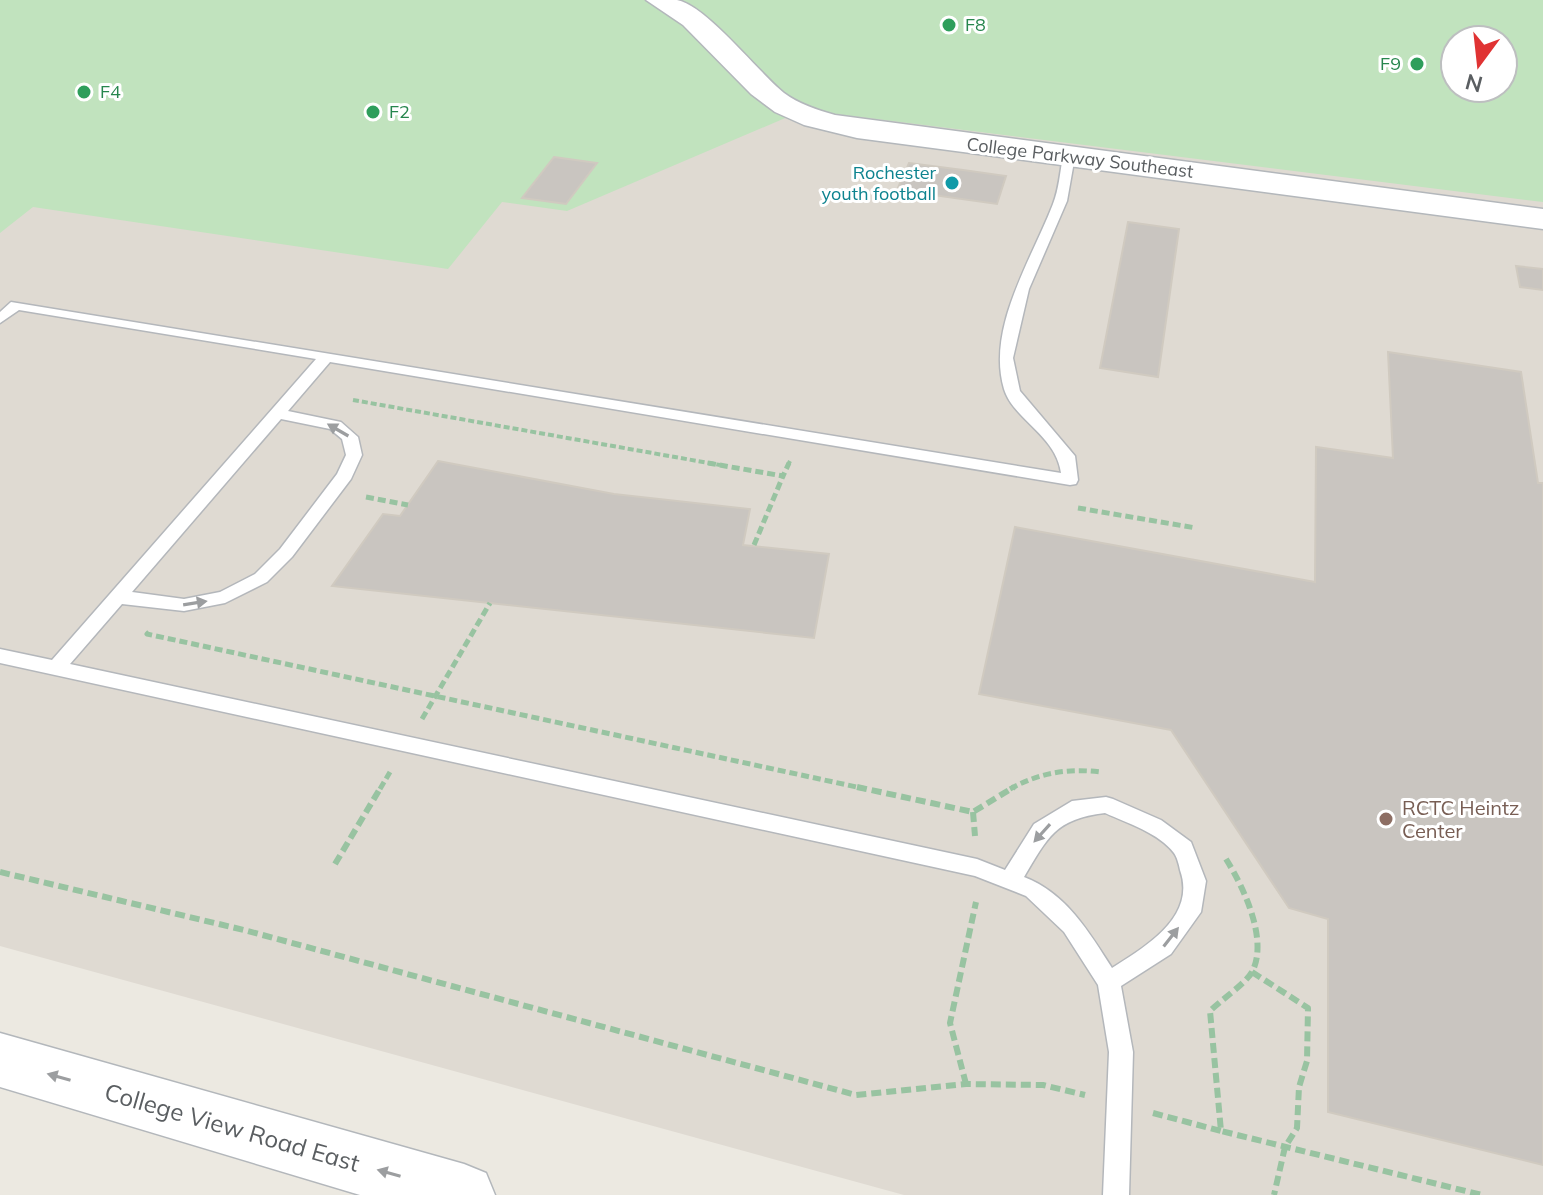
<svg xmlns="http://www.w3.org/2000/svg" width="1543" height="1195" font-family="Mulish,sans-serif">
  <style>
    .education { fill: #dfdad2; fill-rule: evenodd }
    .green { fill: #c1e3be; fill-rule: evenodd }
    .building { fill: #c9c5c0; stroke: #d0cac0; stroke-width: 2 }
    .lines { fill: none; stroke-linecap: round; stroke-linejoin: round }
    .lane-casing { stroke: #b4b7bb; stroke-width: 3 }
    .secondary-casing { stroke: #b3b7bb; stroke-width: 3 }
    .path-far2 { stroke: #98c3a1; stroke-width: 4; stroke-dasharray: 6 3; stroke-linecap: butt }
    .path-far1 { stroke: #98c3a1; stroke-width: 5; stroke-dasharray: 8 4; stroke-linecap: butt }
    .path { stroke: #98c3a1; stroke-width: 6; stroke-dasharray: 10 5; stroke-linecap: butt }
    .lane { fill: #fff; fill-rule: evenodd }
    .secondary { fill: #fff; fill-rule: evenodd }
    .oneway { fill: #9c9ea0 }
    .leisure-dot { fill: #2e9e5b; stroke: #fff; stroke-width: 3 }
    .culture-dot { fill: #0f9aa8; stroke: #fff; stroke-width: 3 }
    .education-dot { fill: #8d6e63; stroke: #fff; stroke-width: 3 }
    .labels { text-anchor: middle; stroke-width: 6; stroke-linejoin: round; paint-order: stroke }
    .far-leisure-label { font-size: 18px; fill: #27864d; stroke: #fff; text-anchor: start }
    .far-street-label { font-size: 18px; fill: #5a5e61; stroke: #fff }
    .far-culture-label { font-size: 18px; fill: #0d838f; stroke: #fff; text-anchor: end }
    .education-label { font-size: 20px; fill: #785e54; stroke: #fff; text-anchor: start }
    .near-street-label { font-size: 24px; fill: #5a5e61; stroke: #fff }
  </style>
  <rect width="100%" height="100%" fill="#ece9e1"/>
  <path class="education" d="M0 0H1543V1195H904L0 946ZM1455 40H1503V88H1455Z"/>
  <path class="green" d="M0 0H1543V202L804 110 567 211 502 202 448 269 33 207 0 233ZM1455 40H1503V88H1455Z"/>
  <g class="building">
    <polygon points="554,157 597,163 566,204 522,198"/>
    <polygon points="909,163 963,170 1006,176 997,204 897,190"/>
    <polygon points="1128,222 1179,229 1158,377 1100,368"/>
    <polygon points="1516,266 1543,269 1543,290 1520,287"/>
    <polygon points="1388,352 1521,372 1538,483 1543,483 1543,1165 1328,1112 1328,919 1289,908 1171,730 979,694 1015,527 1315,582 1316,447 1393,458"/>
    <polygon points="438,461 614,494 750,509 743,545 829,554 814,638 332,586 383,514 400,516"/>
  </g>
  <g class="lines">
    <g class="lane-casing">
      <path id="lane" d="M1069 152 1075 156 1067 201 1029 289 1013 358 1020 391 1075 456 1078 480 1076 484 1070 485 330 362 288 411 341 422 358 437 362 455 351 479 292 557 267 582 225 603 184 611 122 604 70 664 977 859 1005 870 1034 824 1072 801 1106 797 1113 799 1161 820 1191 842 1206 881 1201 912 1171 954 1121 986 1133 1052 1129 1195H1103L1109 1052 1098 985 1064 932 1026 896 975 876 0 663V649L52 660 316 359 19 310 0 323V312L11 302 1061 473C1056 435 1013 419 1004 389 986 328 1032 259 1053 204 1059 189 1060 172 1063 156ZM281 419 330 429 342 439 346 455 337 474 280 549 255 574 220 592 184 599 132 592ZM1105 813C1127 823 1159 833 1174 853 1177 857 1179 865 1180 870 1197 917 1145 947 1112 968 1089 932 1066 893 1024 877 1048 837 1055 819 1105 813Z"/>
    </g>
    <g class="secondary-casing">
      <g id="secondary">
        <path d="M646 0C656 0 668 0 677 0 706 5 758 72 784 93 799 104 817 110 835 115L1543 209V229L857 138 804 125 775 112 751 94 683 25Z"/>
        <polygon points="0,1033 464,1164 486,1173 495,1195 360,1195 0,1087"/>
      </g>
    </g>
    <g class="path-far2">
      <polyline points="353,400 720,465"/>
      <polyline points="788,465 790,461"/>
    </g>
    <g class="path-far1">
      <polyline points="708,463 783,476 789,463"/>
      <polyline points="366,497 408,505"/>
      <polyline points="1078,508 1196,528"/>
      <polyline points="754,545 783,476"/>
      <polyline points="149,632 147,634 866,789"/>
      <polyline points="422,719 490,603"/>
      <polyline points="380,789 390,772"/>
      <path d="M1010 789C1039 773 1067 768 1100 772"/>
    </g>
    <g class="path">
      <polyline points="857,787 973,812 1014,787"/>
      <polyline points="973,812 975,836"/>
      <path d="M1226 859C1243 886 1269 940 1252 972 1246 983 1220 1001 1210 1011L1221 1131 1482 1195"/>
      <polyline points="335,864 381,787"/>
      <polyline points="0,872 244,930 856,1095 966,1084 1043,1085 1085,1095"/>
      <polyline points="1252,972 1308,1008 1307,1061 1299,1087 1297,1128 1285,1147 1274,1195"/>
      <polyline points="966,1084 950,1023 976,902"/>
      <polyline points="1153,1113 1221,1131"/>
    </g>
    <use href="#lane" class="lane"/>
    <use href="#secondary" class="secondary"/>
  </g>
  <defs><path id="oneway-solid" d="M-6-.8H1V-3.2L6.5 0L1 3.2V.8H-6Z" transform="scale(2)"/></defs>
  <g class="oneway">
    <use href="#oneway-solid" transform="translate(338 430) rotate(-150)"/>
    <use href="#oneway-solid" transform="translate(195 603) rotate(-9)"/>
    <use href="#oneway-solid" transform="translate(1042 833) rotate(132)"/>
    <use href="#oneway-solid" transform="translate(1171 937) rotate(-52)"/>
    <use href="#oneway-solid" transform="translate(59 1077) rotate(-164)"/>
    <use href="#oneway-solid" transform="translate(389 1173) rotate(-164)"/>
  </g>
  <g class="leisure-dot">
    <circle cx="949" cy="25" r="8"/>
    <circle cx="1417" cy="64" r="8"/>
    <circle cx="84" cy="92" r="8"/>
    <circle cx="373" cy="112" r="8"/>
  </g>
  <circle class="culture-dot" cx="952" cy="183" r="8"/>
  <circle class="education-dot" cx="1386" cy="819" r="8"/>
  <g class="labels">
    <g class="far-leisure-label">
      <text x="965" y="31">F8</text>
      <text x="1401" y="70" text-anchor="end">F9</text>
      <text x="100" y="98">F4</text>
      <text x="389" y="118">F2</text>
    </g>
    <g class="far-street-label">
      <text transform="translate(1080 158) rotate(7)" y="6">College Parkway Southeast</text>
    </g>
    <g class="far-culture-label">
      <text x="936" y="179">Rochester<tspan x="936" dy="21">youth football</tspan></text>
    </g>
    <g class="education-label">
      <text x="1402" y="815">RCTC Heintz<tspan x="1402" dy="23">Center</tspan></text>
    </g>
    <g class="near-street-label">
      <text transform="translate(232 1128) rotate(16)" y="8">College View Road East</text>
    </g>
  </g>
  <g transform="translate(1479 64) rotate(195)"><circle r="38" fill="#ffffff" stroke="#bdbfc0" stroke-width="2"/>
  <path d="M0-6L14 30L0 20L-14 30Z" fill="#e03333"/>
  <text y="-12" font-size="22" font-weight="bold" text-anchor="middle" fill="#5a5e61">N</text>
  </g>
</svg>
